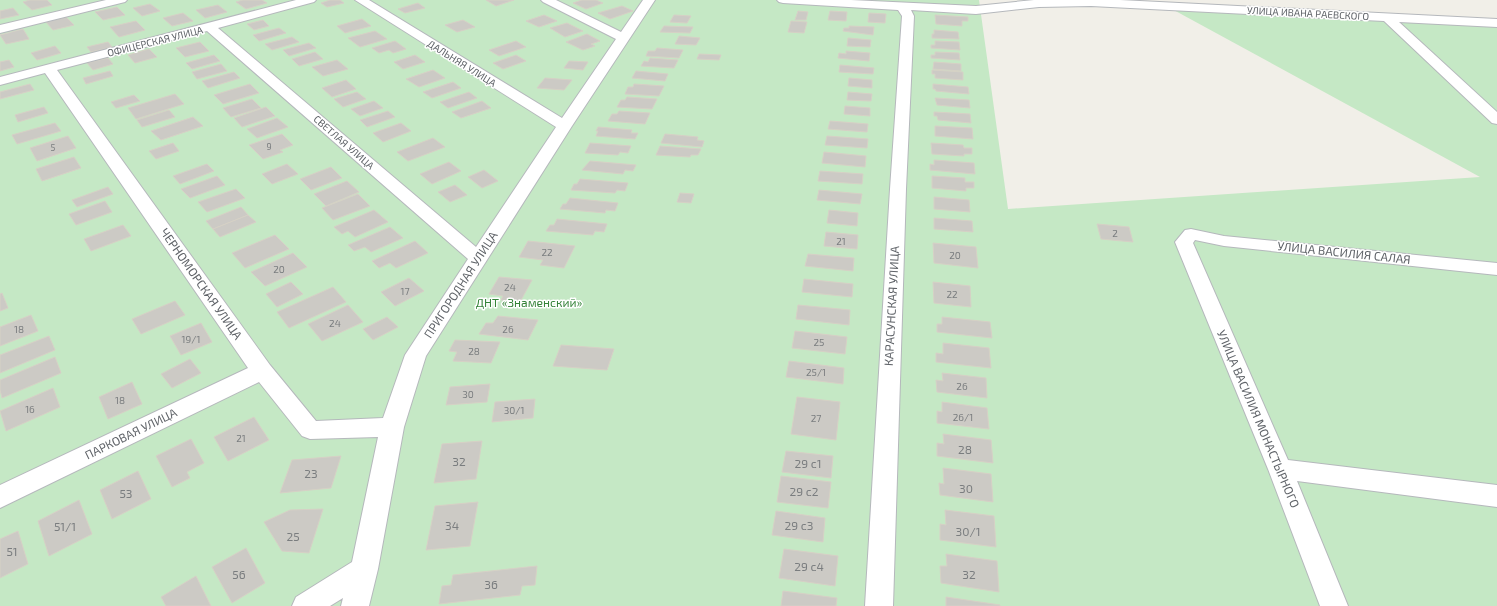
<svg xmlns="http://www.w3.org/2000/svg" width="1497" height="606" font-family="'Exo 2',sans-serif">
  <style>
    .green { fill: #c5e8c5 }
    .building { fill: #cccac5; stroke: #d6d1c6 }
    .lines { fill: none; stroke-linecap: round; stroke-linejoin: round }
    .minor-casing { stroke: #b5b8bc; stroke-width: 2 }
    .minor { fill: #fff; fill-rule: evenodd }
    .labels { text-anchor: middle; stroke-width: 3; stroke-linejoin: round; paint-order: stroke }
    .far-number-label { font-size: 9px; fill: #7a7d7f }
    .far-street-label { font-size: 10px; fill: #5f6368; stroke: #fff }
    .number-label { font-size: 10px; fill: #7a7d7f }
    .street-label { font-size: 12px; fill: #5f6368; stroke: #fff }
    .park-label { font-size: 12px; fill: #348238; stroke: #fff }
    .near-number-label { font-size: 12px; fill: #7a7d7f }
  </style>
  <rect width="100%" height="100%" fill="#f1efe8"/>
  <polygon class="green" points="0,0 979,0 1008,209 1480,177 1159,2 1497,21 1497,606 0,606"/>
  <g class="building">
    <polygon points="30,0 47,0 52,5 32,10 23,2"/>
    <polygon points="243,0 262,0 267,3 246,9 236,2"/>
    <polygon points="330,0 340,0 344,3 327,7 321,3"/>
    <polygon points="486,0 514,0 496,6"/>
    <polygon points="582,0 596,0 603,3 586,9 573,3"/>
    <polygon points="418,3 425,8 405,13 398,9"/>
    <polygon points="150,4 160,11 142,16 133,8"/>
    <polygon points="218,5 227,12 205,18 196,10"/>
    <polygon points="622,6 633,11 610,19 598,13"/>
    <polygon points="117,7 125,15 103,20 95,12"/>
    <polygon points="13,8 19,15 0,19 0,11"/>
    <polygon points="798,11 808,12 806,20 795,20"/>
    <polygon points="830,11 847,12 846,21 828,20"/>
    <polygon points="183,13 193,21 172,26 163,18"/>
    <polygon points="869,13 886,14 885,23 868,22"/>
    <polygon points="544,15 557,21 539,27 526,21"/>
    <polygon points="674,15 691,16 687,23 670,22"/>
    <polygon points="935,15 968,17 968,21 962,21 962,26 936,24"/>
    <polygon points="66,17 74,25 53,30 46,22"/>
    <polygon points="362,19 371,26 345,33 337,26"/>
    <polygon points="263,20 269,26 254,30 247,24"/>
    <polygon points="463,20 475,27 457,32 445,25"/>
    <polygon points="136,21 145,30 119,37 110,27"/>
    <polygon points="791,21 807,22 804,33 788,32"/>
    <polygon points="567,23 583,31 565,37 550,28"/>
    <polygon points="664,26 693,27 690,33 660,32"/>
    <polygon points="849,26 874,27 873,35 843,31 844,28 849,28"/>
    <polygon points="279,28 286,33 259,41 253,35"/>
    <polygon points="23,29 29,39 6,44 0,35"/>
    <polygon points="934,30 958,32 959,39 932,38 932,34 934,34"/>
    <polygon points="375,31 387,39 360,47 348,38"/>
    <polygon points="587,34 600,41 591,44 595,46 583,50 566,42"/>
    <polygon points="679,36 700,38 696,45 675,44"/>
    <polygon points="292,37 299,42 272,50 265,44"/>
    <polygon points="848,38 871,40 870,47 847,46"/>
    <polygon points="395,41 406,49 393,53 389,50 379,53 372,48"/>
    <polygon points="516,41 526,47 499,56 489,50"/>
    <polygon points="935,41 959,42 960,50 931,48 931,45 935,45"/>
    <polygon points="108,42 112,47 91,52 87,47"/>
    <polygon points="200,42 209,51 185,57 176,48"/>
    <polygon points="309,43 316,48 289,56 283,50"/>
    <polygon points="55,46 61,53 37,60 31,53"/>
    <polygon points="657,48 683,50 679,58 646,56 648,51 655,51"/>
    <polygon points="149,49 157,57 135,63 128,55"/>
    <polygon points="846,51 870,53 869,61 838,58 839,53 846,54"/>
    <polygon points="315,52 323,59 299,66 292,59"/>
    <polygon points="935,52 959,53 960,60 931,58 931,55 935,55"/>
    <polygon points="699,54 721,55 719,60 697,59"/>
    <polygon points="214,55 220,61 192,69 186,63"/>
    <polygon points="415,55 425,62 403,69 394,62"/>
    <polygon points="516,55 526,61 503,69 493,63"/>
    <polygon points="108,58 113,64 93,70 87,63"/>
    <polygon points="650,58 678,60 674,68 641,66 644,61 648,62"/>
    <polygon points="9,60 14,67 0,71 0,62"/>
    <polygon points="337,60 348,69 323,76 312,67"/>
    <polygon points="569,61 588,62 583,70 564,68"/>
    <polygon points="934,62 961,64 961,71 933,69"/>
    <polygon points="221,64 227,71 197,79 192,72"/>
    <polygon points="840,65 874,68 873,74 839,72"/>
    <polygon points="433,70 445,78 419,87 406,79"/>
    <polygon points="932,70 963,72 963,80 935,78 935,74 932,74"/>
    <polygon points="110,71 113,76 86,84 83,78"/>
    <polygon points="636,71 668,74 665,81 632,78"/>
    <polygon points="234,72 240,78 208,88 202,81"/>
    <polygon points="545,78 572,80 564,90 537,88"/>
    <polygon points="849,78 872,80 872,88 848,86"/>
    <polygon points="346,80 356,89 332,97 322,88"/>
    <polygon points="453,82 461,88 432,98 423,92"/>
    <polygon points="30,84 34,90 0,99 0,92"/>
    <polygon points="250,84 259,93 223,104 214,95"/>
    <polygon points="634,84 664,86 659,96 625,94 628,87 633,87"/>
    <polygon points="933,84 968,87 969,94 936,91 935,89 933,89"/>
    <polygon points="357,92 366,99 343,107 334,99"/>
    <polygon points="469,92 477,98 448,108 440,102"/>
    <polygon points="848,92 872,94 871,101 847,100"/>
    <polygon points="175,94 184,104 136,119 128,108"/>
    <polygon points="134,95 140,101 116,108 111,102"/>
    <polygon points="627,97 657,99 652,109 617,107 621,100 625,100"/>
    <polygon points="935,98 969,100 970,108 937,105"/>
    <polygon points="252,99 261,108 231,117 223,108"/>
    <polygon points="374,101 383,108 360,116 351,109"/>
    <polygon points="482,101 491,108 461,118 452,112"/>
    <polygon points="845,106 870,108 870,116 844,114"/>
    <polygon points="44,107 48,113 18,122 15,115"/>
    <polygon points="266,107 275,116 242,127 234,118"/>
    <polygon points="169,110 175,117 142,127 137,120"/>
    <polygon points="388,111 395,117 367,127 360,120"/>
    <polygon points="619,111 650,113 645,124 608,121 612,114 617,114"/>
    <polygon points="934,112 970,114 971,123 938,120 937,116 934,116"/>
    <polygon points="193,117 203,126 161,140 151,131"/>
    <polygon points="277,118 288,127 257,138 247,129"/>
    <polygon points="830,121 868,124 867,132 828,129"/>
    <polygon points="55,123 61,131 17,144 12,135"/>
    <polygon points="401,123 411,131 383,142 373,133"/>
    <polygon points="935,126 972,128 973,139 935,136"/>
    <polygon points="598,127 632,130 631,133 638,133 635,139 596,136 598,131 596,131"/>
    <polygon points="282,134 293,145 280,150 283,152 263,159 249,145"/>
    <polygon points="665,134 698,137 697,140 704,141 702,147 661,143"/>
    <polygon points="68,136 76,148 37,161 30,148"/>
    <polygon points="827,136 868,139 867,148 825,145"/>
    <polygon points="433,138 445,147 408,161 397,152"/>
    <polygon points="173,143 179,151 156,159 149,151"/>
    <polygon points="590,143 631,146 628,153 620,152 618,155 585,153"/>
    <polygon points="931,143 963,145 964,148 972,148 972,154 964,154 964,156 932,154"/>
    <polygon points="660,146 701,149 698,155 691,155 690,157 656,155"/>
    <polygon points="824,152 866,156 865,167 822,163"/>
    <polygon points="74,157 81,168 42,181 36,169"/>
    <polygon points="934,160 974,163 975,174 930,170 930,164 934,165"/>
    <polygon points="590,161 636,165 633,171 625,170 623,174 582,170"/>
    <polygon points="449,162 461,171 432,184 420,174"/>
    <polygon points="207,164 214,171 180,184 173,176"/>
    <polygon points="287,164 298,174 272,184 262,174"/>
    <polygon points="331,167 342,178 311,190 300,179"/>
    <polygon points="484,170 498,181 482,188 468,177"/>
    <polygon points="820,171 863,174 862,184 818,181"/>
    <polygon points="217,176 225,185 190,198 181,189"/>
    <polygon points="932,176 965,178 965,182 974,182 974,188 966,188 966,191 932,188"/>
    <polygon points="580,179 628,183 625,191 617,190 615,193 571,190 574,184 577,184"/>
    <polygon points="347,181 359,192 326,206 314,194"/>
    <polygon points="455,185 467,195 450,202 438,192"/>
    <polygon points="108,187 113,194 77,207 72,200"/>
    <polygon points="236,189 245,198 207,212 198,202"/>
    <polygon points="819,190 862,194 860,204 817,200"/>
    <polygon points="680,193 694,194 691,203 677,202"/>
    <polygon points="358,194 370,206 333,220 322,208"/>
    <polygon points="934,197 969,200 970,212 934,209"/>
    <polygon points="570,198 618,203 615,211 606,210 605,213 560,209 563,204 566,204"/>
    <polygon points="105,201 112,212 76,225 69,214"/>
    <polygon points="241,207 248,215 213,229 206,221"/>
    <polygon points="374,210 388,222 355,237 348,231 342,234 334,227"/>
    <polygon points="829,210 858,213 857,226 827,223"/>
    <polygon points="248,215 256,222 220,237 213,229"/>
    <polygon points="934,218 972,221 973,232 934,229"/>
    <polygon points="557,219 607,224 604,232 595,231 593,235 546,231 550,225 554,225"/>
    <polygon points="1097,224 1129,227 1133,242 1101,239"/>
    <polygon points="123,225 131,236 91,251 84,239"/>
    <polygon points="390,227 403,238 371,252 365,247 354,251 348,245"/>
    <polygon points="826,232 858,235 857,249 824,246"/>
    <polygon points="275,235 289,249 245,268 232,253"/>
    <polygon points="415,241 428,253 396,268 390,263 379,268 372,261"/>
    <polygon points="528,241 575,246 564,268 540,265 543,260 519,257"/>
    <polygon points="933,243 976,247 978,268 934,263"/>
    <polygon points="293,253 307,267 265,286 251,272"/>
    <polygon points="808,254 854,258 853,271 805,266"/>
    <polygon points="499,277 532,280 520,302 501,300 503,296 489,294"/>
    <polygon points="409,278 424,291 395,306 381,292"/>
    <polygon points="804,279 853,284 852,297 802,292"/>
    <polygon points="291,282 303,294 277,307 266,294"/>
    <polygon points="933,282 970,286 971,307 934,303"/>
    <polygon points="333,287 346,302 289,328 277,312"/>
    <polygon points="2,293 8,308 0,311 0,294"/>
    <polygon points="175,301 185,315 141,334 132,319"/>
    <polygon points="348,305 363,322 322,341 308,324"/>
    <polygon points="798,305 850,310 849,325 796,319"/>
    <polygon points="31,315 38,331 0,346 0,327"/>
    <polygon points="498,316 538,320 528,340 479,334 486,323 493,323"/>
    <polygon points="387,317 398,327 373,340 363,329"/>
    <polygon points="942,317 990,322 992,338 937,332 937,324 942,324"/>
    <polygon points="201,323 212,342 181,355 170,336"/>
    <polygon points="795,331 847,337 845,354 792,348"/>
    <polygon points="49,336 55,350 0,373 0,355"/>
    <polygon points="455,340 500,342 491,363 453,361 457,352 449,351"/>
    <polygon points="943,343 989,348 991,368 936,362 936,353 943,354"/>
    <polygon points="561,345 614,349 607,370 553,366"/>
    <polygon points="55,357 61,373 2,398 0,390 0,380"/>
    <polygon points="190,359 201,373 172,388 161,374"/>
    <polygon points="789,361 844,368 843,384 786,377"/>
    <polygon points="942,373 986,378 987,398 937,392 936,380 943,381"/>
    <polygon points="132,382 142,404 108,419 99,397"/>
    <polygon points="490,384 487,402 446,405 450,387"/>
    <polygon points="53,388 60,407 6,431 0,411"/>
    <polygon points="797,397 840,402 836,440 791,434"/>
    <polygon points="535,399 533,418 492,422 495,402"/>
    <polygon points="942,402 987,408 989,429 937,423 937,411 942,412"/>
    <polygon points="254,417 269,440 228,461 214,437"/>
    <polygon points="943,434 991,440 993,463 937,456 937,443 944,444"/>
    <polygon points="191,439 204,463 187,472 190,478 172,487 156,456"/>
    <polygon points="482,441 476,479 434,483 442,444"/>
    <polygon points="786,451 833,456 831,478 782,472"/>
    <polygon points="341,456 331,488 280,493 292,460"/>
    <polygon points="943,468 991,474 993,502 940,495 939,483 944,484"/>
    <polygon points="138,471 151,499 112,519 100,490"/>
    <polygon points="781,476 831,482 828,508 777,502"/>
    <polygon points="79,500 92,534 49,556 38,521"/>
    <polygon points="478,502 470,546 426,550 435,506"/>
    <polygon points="323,509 309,553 282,551 264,522 290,510"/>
    <polygon points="945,510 994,516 996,547 940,540 940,524 946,525"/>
    <polygon points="776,511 825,518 823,542 772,535"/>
    <polygon points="18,531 28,564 0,578 0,539"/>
    <polygon points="246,548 265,583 232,603 212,567"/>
    <polygon points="784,549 838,556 835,586 779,578"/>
    <polygon points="946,554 997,561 999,592 941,583 940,566 947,566"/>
    <polygon points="537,566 535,585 522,586 520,595 439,604 442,586 451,585 453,575"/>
    <polygon points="196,576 211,606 166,606 161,597"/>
    <polygon points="783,591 837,598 836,606 781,606"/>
    <polygon points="946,597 1000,605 1000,606 946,606"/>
  </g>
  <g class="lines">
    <g class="minor-casing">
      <g id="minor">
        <polygon points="106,0 127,0 125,2 0,33 0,25"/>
        <path d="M296 0H316L314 2 218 28 476 247 556 127 355 0H369L562 118 616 39 543 2 541 0H556L621 32 643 0H655L572 126 426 356 404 427 378 569 369 606H341L343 598 330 606H292L296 597 352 562 378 437 310 439 302 436 259 382 0 508V485L248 368 45 73 0 85V77ZM207 31 468 259 405 355 383 418 316 421 270 365 57 70Z"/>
        <polygon points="777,0 851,0 976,6 1034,0 1120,0 1497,19 1497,27 1399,22 1497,112 1497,124 1492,123 1384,21 1091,6 1039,7 976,14 911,10 914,16 906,189 893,606 865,606 890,189 902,16 898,10 783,3 779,2"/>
        <polygon points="1191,229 1224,236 1497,263 1497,275 1224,246 1195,240 1193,243 1288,460 1497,485 1497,507 1297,481 1348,606 1320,606 1268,469 1175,242 1185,230"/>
      </g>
    </g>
    <use href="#minor" class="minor"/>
  </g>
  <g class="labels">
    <g class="far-number-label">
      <text x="269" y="150">9</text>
      <text x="53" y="151">5</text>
    </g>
    <g class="far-street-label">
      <text transform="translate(1308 13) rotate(3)" y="4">УЛИЦА ИВАНА РАЕВСКОГО</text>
      <text transform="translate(155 41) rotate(-14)" y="4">ОФИЦЕРСКАЯ УЛИЦА</text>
      <text transform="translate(462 63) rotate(32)" y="4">ДАЛЬНЯЯ УЛИЦА</text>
      <text transform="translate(344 142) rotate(41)" y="4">СВЕТЛАЯ УЛИЦА</text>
    </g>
    <g class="number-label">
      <text x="1115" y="237">2</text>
      <text x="841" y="245">21</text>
      <text x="547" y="256">22</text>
      <text x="955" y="259">20</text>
      <text x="279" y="273">20</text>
      <text x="510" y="291">24</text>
      <text x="405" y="295">17</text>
      <text x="952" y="298">22</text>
      <text x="335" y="327">24</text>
      <text x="19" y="333">18</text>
      <text x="508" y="333">26</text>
      <text x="191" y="343">19/1</text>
      <text x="819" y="346">25</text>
      <text x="474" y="355">28</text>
      <text x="816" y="376">25/1</text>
      <text x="962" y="390">26</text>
      <text x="468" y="398">30</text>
      <text x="120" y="404">18</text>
      <text x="30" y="413">16</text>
      <text x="514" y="414">30/1</text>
      <text x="963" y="421">26/1</text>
      <text x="816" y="422">27</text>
      <text x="241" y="442">21</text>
    </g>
    <g class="street-label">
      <text transform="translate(1344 253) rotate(6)" y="4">УЛИЦА ВАСИЛИЯ САЛАЯ</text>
      <text transform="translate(201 284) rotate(55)" y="4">ЧЕРНОМОРСКАЯ УЛИЦА</text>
      <text transform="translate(461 285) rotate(-57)" y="4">ПРИГОРОДНАЯ УЛИЦА</text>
      <text transform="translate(892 306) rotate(-87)" y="4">КАРАСУНСКАЯ УЛИЦА</text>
      <text transform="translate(1258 419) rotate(67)" y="4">УЛИЦА ВАСИЛИЯ МОНАСТЫРНОГО</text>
      <text transform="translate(131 434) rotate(-26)" y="4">ПАРКОВАЯ УЛИЦА</text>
    </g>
    <g class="park-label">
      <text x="529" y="307">ДНТ «Знаменский»</text>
    </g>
    <g class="near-number-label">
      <text x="965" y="454">28</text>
      <text x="459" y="466">32</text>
      <text x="808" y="468">29 с1</text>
      <text x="311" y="478">23</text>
      <text x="966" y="493">30</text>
      <text x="804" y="496">29 с2</text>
      <text x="126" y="498">53</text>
      <text x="452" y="530">34</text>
      <text x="799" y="530">29 с3</text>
      <text x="65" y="531">51/1</text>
      <text x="968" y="536">30/1</text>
      <text x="293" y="541">25</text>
      <text x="12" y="556">51</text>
      <text x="809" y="571">29 с4</text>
      <text x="239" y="579">56</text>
      <text x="969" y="579">32</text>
      <text x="491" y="589">36</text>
    </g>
  </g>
</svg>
